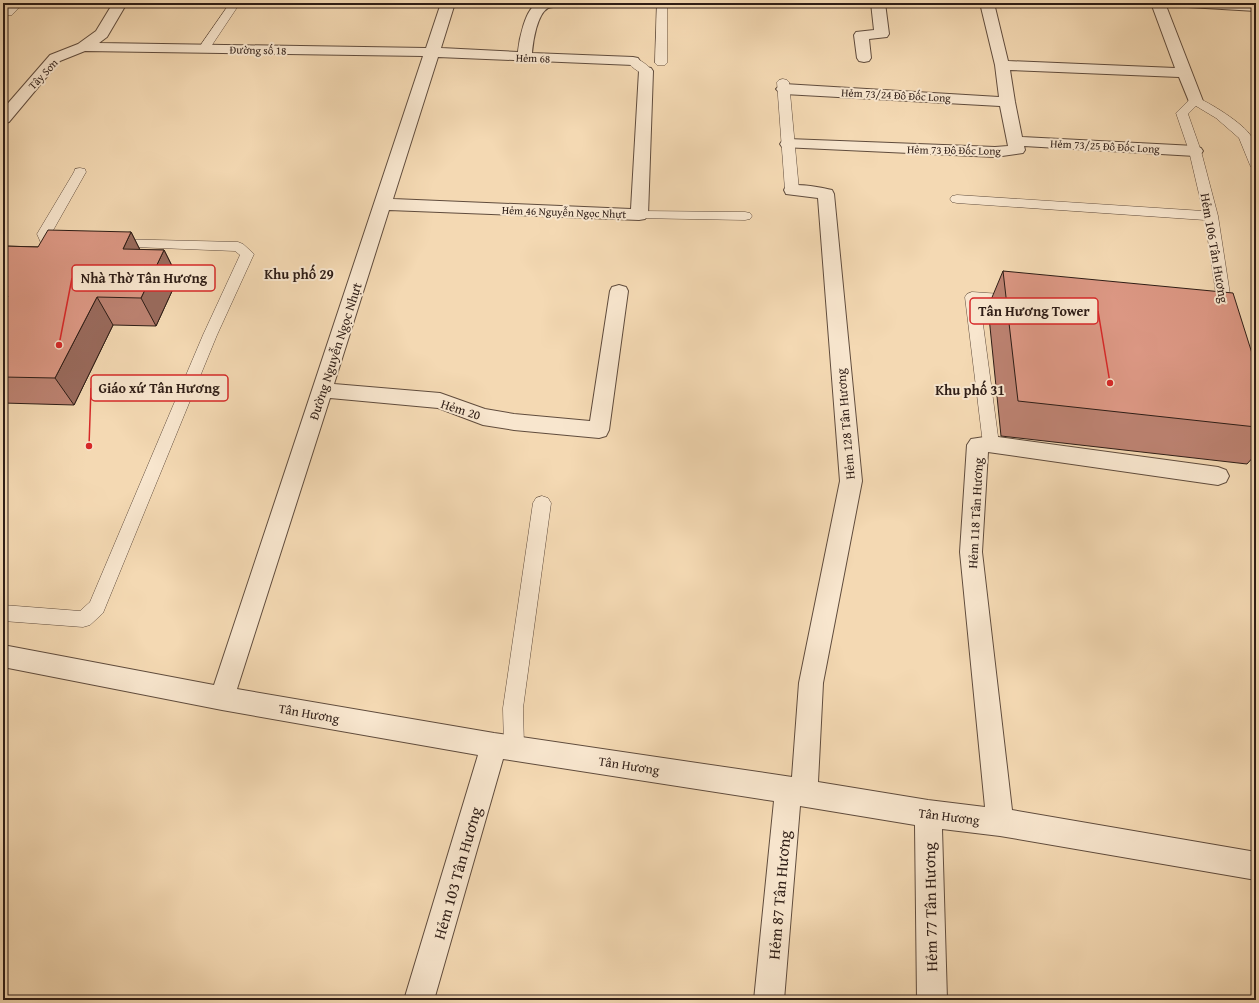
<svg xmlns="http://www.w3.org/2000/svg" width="1259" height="1003" font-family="'Gentium Book Plus',serif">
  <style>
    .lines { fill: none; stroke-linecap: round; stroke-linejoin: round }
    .lane-casing { stroke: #604c3d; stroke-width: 1 }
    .street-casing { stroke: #604c3d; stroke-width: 2 }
    .lane { fill: #f8e6ce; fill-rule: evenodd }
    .street { fill: #f8e6ce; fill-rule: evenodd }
    .wall { fill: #bc8271; stroke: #2e1d16 }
    .shaded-wall { fill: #996a5c; stroke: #2e1d16 }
    .building { fill: #db9783; stroke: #2e1d16 }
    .labels { text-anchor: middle; stroke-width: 4; stroke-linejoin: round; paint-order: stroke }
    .far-street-label { font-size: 11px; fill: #2e1d16; stroke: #f8e6ce }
    .street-label { font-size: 13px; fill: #2e1d16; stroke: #f8e6ce }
    .neighbourhood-label { font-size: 14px; font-weight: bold; fill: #2e1d16; stroke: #f8e6ce }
    .near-street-label { font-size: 16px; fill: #2e1d16; stroke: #f8e6ce }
    .leader { fill: none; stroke: #d62828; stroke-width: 1.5 }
    .callout-dot { fill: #d62828; stroke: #f8e6ce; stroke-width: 1.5 }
    .callout { fill: #f8e6ce; stroke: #d62828; stroke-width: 1.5 }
    .callout-label { font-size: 14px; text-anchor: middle; font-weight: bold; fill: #2e1d16 }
  </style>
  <rect width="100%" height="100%" fill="#f4d9b3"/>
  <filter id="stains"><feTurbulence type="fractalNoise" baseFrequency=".005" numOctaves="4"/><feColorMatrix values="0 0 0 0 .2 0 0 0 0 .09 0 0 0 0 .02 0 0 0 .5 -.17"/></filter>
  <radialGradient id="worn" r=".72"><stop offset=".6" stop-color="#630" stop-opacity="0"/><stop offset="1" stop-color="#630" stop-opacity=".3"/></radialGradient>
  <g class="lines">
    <g class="lane-casing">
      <g id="lane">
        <polygon points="12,3 23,3 12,15 4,15 3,12"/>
        <polygon points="230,3 240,3 208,51 200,51 198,49"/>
        <polygon points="657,3 667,3 667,63 665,65 657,65 655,63"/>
        <path d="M633 58C640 59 648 65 652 71L650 73C642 76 632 68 627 61L629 59Z"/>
        <polygon points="783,79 787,80 789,82 799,190 797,193 787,193 785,190 777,82 779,80"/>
        <path d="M1195 97C1208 101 1244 124 1251 136 1257 146 1256 157 1256 169L1252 168 1250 165 1239 138 1216 118 1196 106 1188 114 1201 151 1218 216 1233 314 1231 318 1226 319 1221 318 1219 314 1205 220 957 203 952 202 950 199 952 196 957 195 1203 211 1189 151 1176 113 1191 98Z"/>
        <polygon points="80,168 85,169 86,172 51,234 51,236 70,238 72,241 70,244 65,245 41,243 37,234 74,172 75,169"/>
        <polygon points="639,211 745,212 750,213 752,216 750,219 745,220 634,218 632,215 634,212"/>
        <polygon points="114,239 238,242 243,244 254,254 217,335 103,613 90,625 83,627 3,621 3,605 80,611 90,602 203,335 240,255 235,251 109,246 107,243 109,240"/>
        <polygon points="972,292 1016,295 1021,296 1023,300 1021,304 1016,305 980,302 999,444 997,448 991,450 985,448 983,444 965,297 967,294"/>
        <polygon points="542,496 548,498 551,503 523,708 524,747 521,754 514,757 507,754 504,747 503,708 533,503 536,498"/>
      </g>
    </g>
    <g class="street-casing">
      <g id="street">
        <path d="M113 3H127L107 37 99 43 426 48 441 3H455L441 48 518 52C519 41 525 8 538 3 543 1 554 3 560 3L558 6C555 7 551 7 548 8 537 14 533 41 532 53L633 57 638 58 640 61 638 64 633 65 438 57 393 199 631 209 639 71 641 68 646 67 651 68 653 71 648 215 645 219 639 220 389 210 334 384 440 393 485 409 514 414 590 421 610 291 612 287 619 285 626 287 628 291 609 430 606 436 599 438 514 430 483 425 438 408 330 398 237 689 494 733 792 777 799 683 840 481 818 198 786 194 784 190 786 186C799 183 819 187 832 190L834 194 862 481 823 683 818 782 928 800 985 807 960 552 967 445 971 439 991 436 1218 467 1226 470 1229 476 1226 482 1218 485 988 452 982 552 984 569 1012 810 1256 852V880L1000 836 942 829 947 1000H917L915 825 800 806 784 1000H754L774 801 503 759 434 1000H404L478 755 222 710 3 667V645L214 685 423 56 85 51 60 61 9 122 3 124V109L50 55 78 44 96 31Z"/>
        <polygon points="871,3 885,3 889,34 887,37 869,39 871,58 869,61 864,62 859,61 857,58 854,35 856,32 874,30"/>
        <polygon points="980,3 994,3 1008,61 1175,68 1151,3 1165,3 1203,101 1200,104 1195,106 1190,104 1179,77 1010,70 1015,102 1022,137 1195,146 1201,148 1203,151 1201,154 1195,156 1024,146 1025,150 1023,153 995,157 782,147 780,144 782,141 788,139 995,147 1008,146 1000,106 784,94 779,92 776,89 779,86 784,84 999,97 995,65"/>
        <polygon points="1181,3 1256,3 1256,11 1188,7 1183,6"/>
      </g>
    </g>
    <use href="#lane" class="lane"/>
    <use href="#street" class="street"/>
  </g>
  <g class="wall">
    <polygon points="131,232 140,250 164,250 178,278 156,326 113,325 74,405 3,403 3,246 38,247"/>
    <polygon points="1003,271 1256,366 1256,454 1247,464 1001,436 988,307"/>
  </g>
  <g class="shaded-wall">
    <polygon points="131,232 145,260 123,249"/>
    <polygon points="164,250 178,278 156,326 141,298"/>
    <polygon points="97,297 113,325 74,405 55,378"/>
  </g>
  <g class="building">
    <polygon points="48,230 131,232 123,249 164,250 141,298 97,297 55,378 3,377 3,304 8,296 3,296 3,246 38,247"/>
    <polygon points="1003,271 1233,293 1256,366 1256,427 1018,401"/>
  </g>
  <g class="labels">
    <g class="far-street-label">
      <text transform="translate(258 50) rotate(1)" y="4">Đường số 18</text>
      <text transform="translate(533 58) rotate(2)" y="4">Hẻm 68</text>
      <text transform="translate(43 74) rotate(-47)" y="4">Tây Sơn</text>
      <text transform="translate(896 95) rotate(3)" y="4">Hẻm 73/24 Đô Đốc Long</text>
      <text transform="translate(1105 146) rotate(3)" y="4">Hẻm 73/25 Đô Đốc Long</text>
      <text transform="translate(954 150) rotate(1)" y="4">Hẻm 73 Đô Đốc Long</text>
      <text transform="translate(564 212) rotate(2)" y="4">Hẻm 46 Nguyễn Ngọc Nhựt</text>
    </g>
    <g class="street-label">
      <text transform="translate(1215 248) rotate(80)" y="5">Hẻm 106 Tân Hương</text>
      <text transform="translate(335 351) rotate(-72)" y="5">Đường Nguyễn Ngọc Nhựt</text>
      <text transform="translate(461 409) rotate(18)" y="5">Hẻm 20</text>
      <text transform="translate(845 424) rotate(-95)" y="5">Hẻm 128 Tân Hương</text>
      <text transform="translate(975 513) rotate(-87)" y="5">Hẻm 118 Tân Hương</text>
      <text transform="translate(309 713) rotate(10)" y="5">Tân Hương</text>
      <text transform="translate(629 765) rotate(9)" y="5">Tân Hương</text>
      <text transform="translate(949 816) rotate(7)" y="5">Tân Hương</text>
    </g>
    <g class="neighbourhood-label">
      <text x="299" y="279">Khu phố 29</text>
      <text x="970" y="395">Khu phố 31</text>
    </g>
    <g class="near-street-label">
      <text transform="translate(457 873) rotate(-74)" y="6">Hẻm 103 Tân Hương</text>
      <text transform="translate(779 895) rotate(-85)" y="6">Hẻm 87 Tân Hương</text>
      <text transform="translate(930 907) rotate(-91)" y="6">Hẻm 77 Tân Hương</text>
    </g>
  </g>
  <path class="leader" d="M59 345L72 278M1110 383L1098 311M89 446L91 388"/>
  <g class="callout-dot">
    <circle cx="59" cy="345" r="4"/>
    <circle cx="1110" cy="383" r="4"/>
    <circle cx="89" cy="446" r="4"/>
  </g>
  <g class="callout">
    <rect x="72" y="265" width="143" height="26" rx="4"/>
    <rect x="970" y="298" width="128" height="26" rx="4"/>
    <rect x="91" y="375" width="137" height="26" rx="4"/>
  </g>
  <g class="callout-label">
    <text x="144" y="283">Nhà Thờ Tân Hương</text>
    <text x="1034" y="316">Tân Hương Tower</text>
    <text x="159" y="393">Giáo xứ Tân Hương</text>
  </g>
  <rect width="1259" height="1003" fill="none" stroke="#f4d9b3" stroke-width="16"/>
  <rect x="4" y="4" width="1251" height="995" fill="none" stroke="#2e1d16" stroke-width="2"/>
  <rect x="8" y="8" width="1243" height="987" fill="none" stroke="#2e1d16"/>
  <rect width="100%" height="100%" filter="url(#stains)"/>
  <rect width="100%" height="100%" fill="url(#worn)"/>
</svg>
